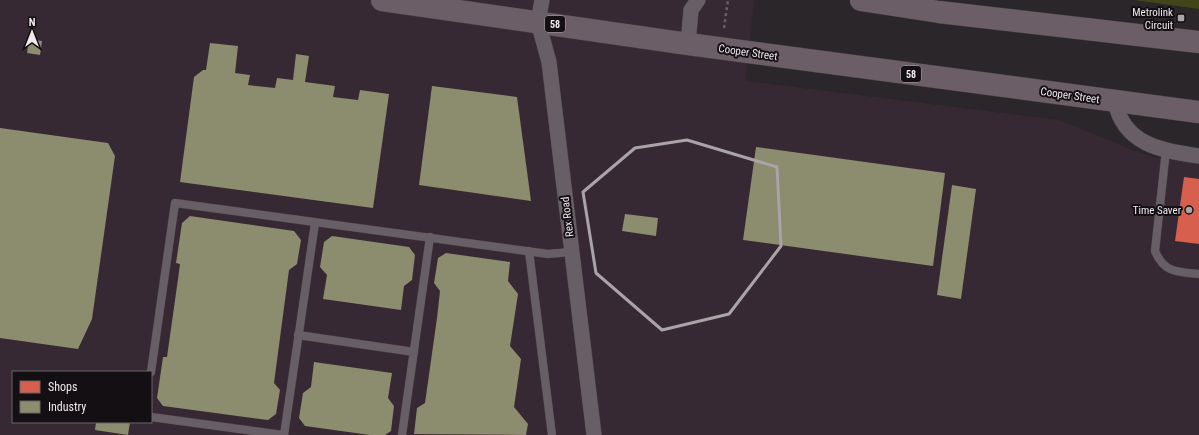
<svg xmlns="http://www.w3.org/2000/svg" width="1199" height="435" font-family="'Roboto Condensed',sans-serif">
  <style>
    .built { fill: #362933; fill-rule: evenodd }
    .green { fill: #414619 }
    .shops { fill: #d6604d }
    .industry { fill: #8c8c6e }
    .lines { fill: none; stroke-linecap: round; stroke-linejoin: round }
    .lane-casing { stroke: #464244; stroke-width: 9 }
    .street-casing { stroke: #464244; stroke-width: 16 }
    .primary-casing { stroke: #464244; stroke-width: 23 }
    .path { stroke: #676066; stroke-width: 2.5; stroke-dasharray: 3 3; stroke-linecap: butt }
    .lane { stroke: #685f66; stroke-width: 8 }
    .street { stroke: #685f66; stroke-width: 15 }
    .primary { stroke: #6b5e66; stroke-width: 22 }
    .marked { fill: none; stroke: #aaa4a9; stroke-width: 3; stroke-linejoin: round }
    .poi-dot { fill: #aaa4a9; stroke: #130f12; stroke-width: 1.5 }
    .labels { text-anchor: middle; stroke-width: 4; stroke-linejoin: round; paint-order: stroke }
    .shield { fill: #130f12; stroke: #ada7ab; stroke-width: 1 }
    .shield-label { font-size: 10px; font-weight: bold; fill: #efe8ed }
    .poi-label { font-size: 11px; fill: #efe8ed; stroke: #130f12; text-anchor: end }
    .street-label { font-size: 11px; fill: #efe8ed; stroke: #130f12 }
  </style>
  <rect width="100%" height="100%" fill="#2b262a"/>
  <path class="built" d="M0 0H754L745 81 1059 120 1148 156 1199 163V435H0ZM13 372H151V422H13Z"/>
  <polygon class="green" points="1134,0 1199,0 1199,9"/>
  <polygon class="shops" points="1184,177 1199,179 1199,244 1175,241"/>
  <g class="industry">
    <polygon points="29,39 42,41 40,55 27,53"/>
    <polygon points="210,43 238,46 235,73 250,75 248,85 275,88 277,78 293,80 296,54 309,56 305,82 335,86 333,97 358,100 360,90 389,94 373,208 180,182 194,77 203,70 206,70"/>
    <polygon points="432,86 517,97 531,201 419,185"/>
    <polygon points="0,128 108,143 115,156 92,319 78,349 0,338"/>
    <polygon points="756,147 945,173 933,266 743,240"/>
    <polygon points="952,185 976,189 961,299 937,295"/>
    <polygon points="625,214 658,218 656,236 622,231"/>
    <polygon points="190,216 294,231 301,240 297,264 289,270 274,383 280,390 276,414 268,420 163,406 157,398 163,357 167,357 178,279 180,264 176,263 182,223"/>
    <polygon points="332,236 409,247 415,255 412,280 404,286 401,310 323,299 327,275 320,267 324,242"/>
    <polygon points="446,253 510,262 508,281 518,294 510,346 521,359 514,407 528,424 526,435 414,434 417,408 425,403 437,318 440,291 434,283 438,258"/>
    <polygon points="314,362 392,373 388,398 394,406 391,431 385,435 370,435 305,426 299,418 303,393 311,387"/>
    <polygon points="96,422 130,422 128,435 95,430"/>
  </g>
  <g class="lines">
    <g class="lane-casing">
      <g id="lane">
        <path d="M1166 150 1155 251C1164 273 1178 272 1199 274"/>
        <polyline points="529,251 552,435"/>
        <polyline points="298,335 414,352"/>
        <polyline points="151,372 175,203 548,254 571,252"/>
        <polyline points="151,417 283,435"/>
        <polyline points="284,435 315,223"/>
        <polyline points="402,435 430,237"/>
      </g>
    </g>
    <g class="street-casing">
      <g id="street">
        <polyline points="542,0 538,22 549,62 594,435"/>
        <polyline points="688,44 691,10 698,0"/>
        <path d="M1115 101C1123 144 1161 151 1199 156"/>
      </g>
    </g>
    <g class="primary-casing">
      <g id="primary">
        <polyline points="382,0 688,44 1199,112"/>
        <polyline points="861,0 939,12 1199,42"/>
      </g>
    </g>
    <polyline class="path" points="724,28 728,0"/>
    <use href="#lane" class="lane"/>
    <use href="#street" class="street"/>
    <use href="#primary" class="primary"/>
  </g>
  <path class="marked" d="M687 140 777 167 781 246 729 314 662 330 596 273 583 192 635 148Z"/>
  <g class="poi-dot">
    <rect x="1177" y="14" width="8" height="8" rx="2"/>
    <circle cx="1189" cy="210" r="4"/>
  </g>
  <g class="labels">
    <g class="shield">
      <rect x="545" y="16" width="20" height="16" rx="3"/>
      <rect x="901" y="66" width="20" height="16" rx="3"/>
    </g>
    <g class="shield-label">
      <text x="555" y="28">58</text>
      <text x="911" y="78">58</text>
    </g>
    <g class="poi-label">
      <text x="1173" y="16">Metrolink<tspan x="1173" dy="13">Circuit</tspan></text>
      <text x="1181" y="214">Time Saver</text>
    </g>
    <g class="street-label">
      <text transform="translate(748 52) rotate(8)" y="4">Cooper Street</text>
      <text transform="translate(1070 95) rotate(8)" y="4">Cooper Street</text>
      <text transform="translate(567 217) rotate(-97)" y="4">Rex Road</text>
    </g>
  </g>
  <rect x="12" y="371" width="140" height="52" fill="#130f12" stroke="#6b666a"/>
  <rect x="20" y="381" width="20" height="12" fill="#d6604d" stroke="#6b666a"/>
  <text x="48" y="391" font-size="12" fill="#efe8ed">Shops</text>
  <rect x="20" y="401" width="20" height="12" fill="#8c8c6e" stroke="#6b666a"/>
  <text x="48" y="411" font-size="12" fill="#efe8ed">Industry</text>
  <g transform="translate(32 32)" stroke="#130f12" stroke-width="3" paint-order="stroke">
  <path d="M0-3L7 15L0 10L-7 15Z" fill="#efe8ed"/>
  <text y="-6" font-size="11" font-weight="bold" text-anchor="middle" fill="#efe8ed">N</text>
  </g>
</svg>
